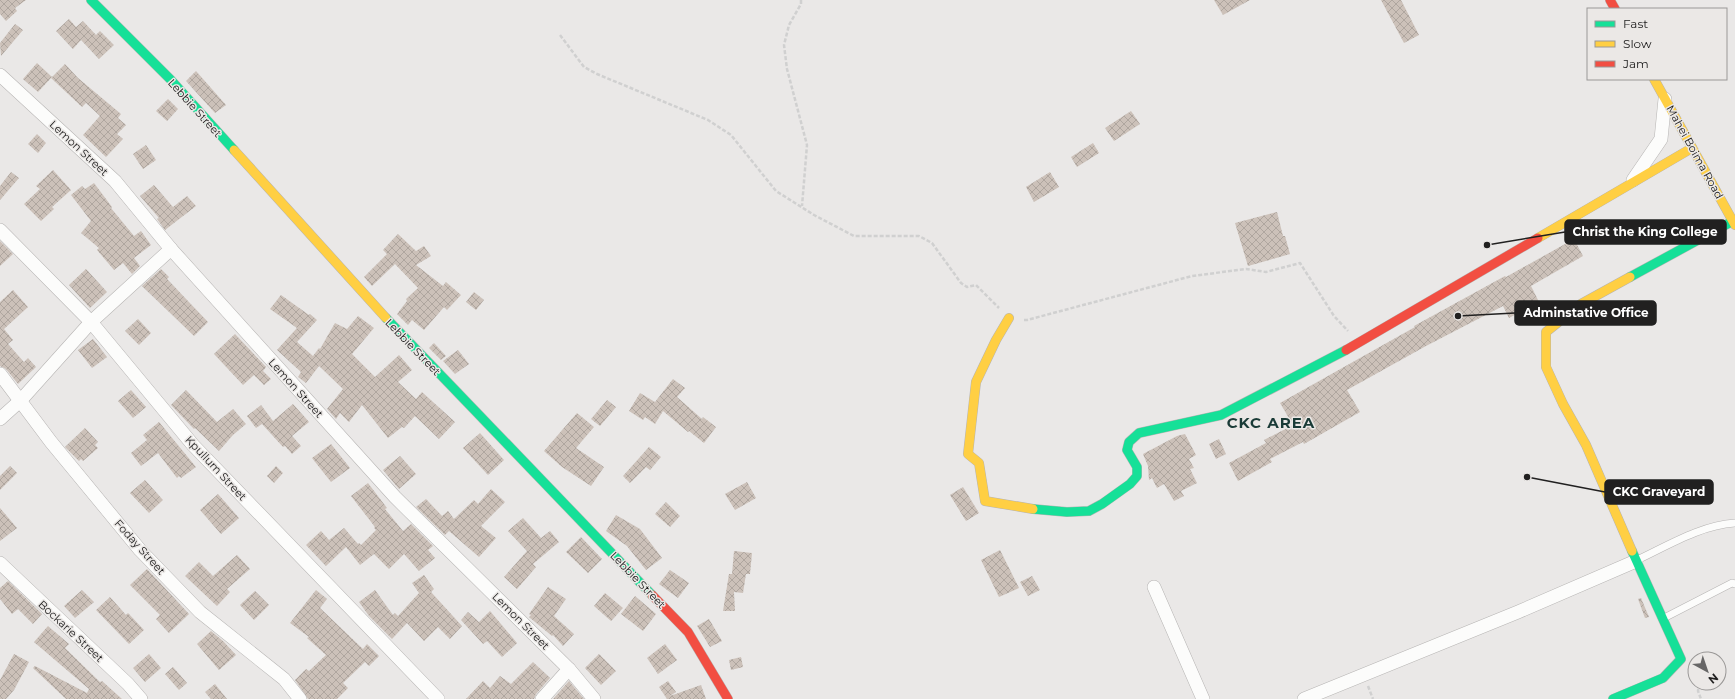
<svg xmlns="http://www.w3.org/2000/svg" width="1735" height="699" font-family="Montserrat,sans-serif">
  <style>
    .building { fill: url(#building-cross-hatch) }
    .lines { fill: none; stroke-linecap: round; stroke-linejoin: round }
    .lane-casing { stroke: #b6b4b3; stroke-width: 8 }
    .street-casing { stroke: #b6b4b3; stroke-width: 14 }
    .fast-casing { stroke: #b6b4b3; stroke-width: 10 }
    .slow-casing { stroke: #b6b4b3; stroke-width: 10 }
    .jam-casing { stroke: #b6b4b3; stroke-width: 10 }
    .path { stroke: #d0d0d0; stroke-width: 2.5; stroke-dasharray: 4 2; stroke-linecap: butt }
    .lane { stroke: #fcfcfb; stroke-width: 7 }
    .street { stroke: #fcfcfb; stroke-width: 13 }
    .fast { stroke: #16e098; stroke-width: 9 }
    .slow { stroke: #ffcf43; stroke-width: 9 }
    .jam { stroke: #f24e42; stroke-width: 9 }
    .labels { text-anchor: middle; stroke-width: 3; stroke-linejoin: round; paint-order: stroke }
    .street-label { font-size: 11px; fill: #212020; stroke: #ebe8e6 }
    .district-label { font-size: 15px; font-weight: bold; letter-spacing: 1px; fill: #1a3b37; stroke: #ebe8e6 }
    .leader { fill: none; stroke: #212020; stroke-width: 1.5 }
    .callout-dot { fill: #212020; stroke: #ebe8e6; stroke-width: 1.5 }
    .callout { fill: #212020; stroke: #212020; stroke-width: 1.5 }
    .callout-label { font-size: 12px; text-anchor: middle; font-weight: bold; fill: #fff }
  </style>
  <defs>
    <pattern id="building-cross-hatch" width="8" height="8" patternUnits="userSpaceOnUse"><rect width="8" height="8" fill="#ccc1b9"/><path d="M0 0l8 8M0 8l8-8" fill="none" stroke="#afa69f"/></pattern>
  </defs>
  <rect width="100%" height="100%" fill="#eae8e7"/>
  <g class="building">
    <polygon points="0,0 26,0 15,8 17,11 6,21 0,14"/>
    <polygon points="1214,0 1250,0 1223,15"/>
    <polygon points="1381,0 1401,0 1419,35 1404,43"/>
    <polygon points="69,19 76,27 83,21 96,35 100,31 114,45 99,59 81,40 73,49 56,31"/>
    <polygon points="15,24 23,30 1,56 0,43"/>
    <polygon points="37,63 52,77 38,92 23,79"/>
    <polygon points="65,64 78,78 121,114 118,118 126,125 117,134 123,139 106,157 83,135 100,116 86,103 82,107 51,78"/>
    <polygon points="196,71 226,105 215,113 186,81"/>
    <polygon points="168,99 178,109 167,121 156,111"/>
    <polygon points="1131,111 1140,124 1114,141 1105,128"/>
    <polygon points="37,134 46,143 38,153 28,144"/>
    <polygon points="1093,143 1099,153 1077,167 1071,157"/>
    <polygon points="146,145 156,160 143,169 133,154"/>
    <polygon points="53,170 71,190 52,207 54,209 41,221 24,204 40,189 36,186"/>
    <polygon points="11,172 19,178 0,200 0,186"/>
    <polygon points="1050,172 1059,187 1034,202 1026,187"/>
    <polygon points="94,183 112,207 111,208 134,236 141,231 151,245 134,258 140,266 132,274 123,263 114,270 97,250 99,248 81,233 91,221 71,195 82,186 85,189"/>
    <polygon points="154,185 173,207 187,196 196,206 165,230 157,219 159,218 140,196"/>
    <polygon points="1277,212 1283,236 1285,236 1290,254 1248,266 1235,223"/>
    <polygon points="398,234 416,251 424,246 431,256 416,265 443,286 446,282 461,295 447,310 444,307 424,330 412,320 408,325 397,314 407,301 406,299 418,288 395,264 372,286 364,277 387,254 383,250"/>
    <polygon points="1574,239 1583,256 1531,286 1539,302 1509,318 1503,306 1426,346 1347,390 1360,412 1304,444 1303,442 1270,459 1272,462 1238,481 1229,463 1266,443 1264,440 1293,425 1280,403 1415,327 1414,326 1505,276 1506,277"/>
    <polygon points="0,241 13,254 0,266"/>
    <polygon points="86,269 107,292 90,308 69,285"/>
    <polygon points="161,269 169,277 167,279 208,322 194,336 142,286"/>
    <polygon points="13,290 28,307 4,329 13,340 8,344 24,362 28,358 36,367 18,384 6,369 0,366 0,302"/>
    <polygon points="474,292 484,300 476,310 466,302"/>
    <polygon points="281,295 309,315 310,314 317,320 297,342 313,356 319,348 320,349 335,323 347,329 358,316 374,328 352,354 375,377 399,355 412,370 398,382 416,399 422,392 455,422 439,439 415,416 404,428 402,427 388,438 362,405 349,422 340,413 336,419 327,409 343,389 319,366 306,383 298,377 301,372 277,350 297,328 270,309"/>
    <polygon points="138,319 151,333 139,345 125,331"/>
    <polygon points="235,334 266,367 263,371 271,379 264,385 254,375 243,385 214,354"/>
    <polygon points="93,339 107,357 92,368 78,350"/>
    <polygon points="434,343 446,356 441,360 429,348"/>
    <polygon points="458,350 469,364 455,374 443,361"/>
    <polygon points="673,379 685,388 677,397 702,419 703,417 716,427 704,443 689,431 688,432 663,411 655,424 645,417 643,420 629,411 640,393 655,402"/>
    <polygon points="131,390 146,407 133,418 118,401"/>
    <polygon points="186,390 217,422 233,409 246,424 233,435 219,451 195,428 194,429 171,405"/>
    <polygon points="607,400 616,407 600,426 591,419"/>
    <polygon points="293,404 309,422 292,436 301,446 292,454 285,446 283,447 262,424 256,428 247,416 261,405 273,421"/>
    <polygon points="577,413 594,427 576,448 604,467 591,486 562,467 544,451"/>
    <polygon points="159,422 196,467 181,478 179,476 177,478 158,453 141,466 131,453 147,440 143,435"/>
    <polygon points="85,428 98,442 95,445 98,448 83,461 81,459 79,461 65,447"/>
    <polygon points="480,433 504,460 488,475 463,448"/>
    <polygon points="1185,434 1196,455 1189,459 1194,468 1190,469 1197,483 1181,491 1184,496 1174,501 1164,484 1157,488 1152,478 1149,480 1148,466 1143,454 1177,436"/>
    <polygon points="1219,439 1226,454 1216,459 1209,444"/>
    <polygon points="331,444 350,468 331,482 312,458"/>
    <polygon points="649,447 661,457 650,470 646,467 630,483 623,476"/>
    <polygon points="400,456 416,474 399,489 383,470"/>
    <polygon points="10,466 17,473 0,490 0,476"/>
    <polygon points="276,466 283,473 274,483 267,476"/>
    <polygon points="145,480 163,500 149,513 130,493"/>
    <polygon points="747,482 756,498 735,510 725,494"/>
    <polygon points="368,483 387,508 385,509 403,531 411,524 433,546 428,550 435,558 419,571 404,554 389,569 374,554 360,565 346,547 326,566 306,545 321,531 329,540 344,528 358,544 359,543 361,545 376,530 374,528 375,527 351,496"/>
    <polygon points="963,487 979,513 966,521 950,495"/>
    <polygon points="491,489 505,502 481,526 496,538 479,557 449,531 445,535 416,507 426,499 442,516 448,511 454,519 474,500 478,504"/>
    <polygon points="218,494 239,518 221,534 200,510"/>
    <polygon points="666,502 680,516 670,527 655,514"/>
    <polygon points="0,508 17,528 0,541"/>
    <polygon points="616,515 640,529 662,558 646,570 627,546 606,531"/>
    <polygon points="523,518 541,538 550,531 559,542 533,564 536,567 517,589 504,577 527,551 508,531"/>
    <polygon points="581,537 602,559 588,573 566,552"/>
    <polygon points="1000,550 1019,588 999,597 981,560"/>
    <polygon points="734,551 752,553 750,574 746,574 743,593 734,592 735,611 723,611 729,574 732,574"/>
    <polygon points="237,555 250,569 227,589 230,592 217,606 185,576 199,562 213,576"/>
    <polygon points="147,569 189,614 169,633 156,619 160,615 130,585"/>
    <polygon points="670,570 689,583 678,598 659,584"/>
    <polygon points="424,575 434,589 431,592 462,626 450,639 438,627 424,641 407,623 392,639 369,616 359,602 375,590 393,615 395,613 398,616 419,593 412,583"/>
    <polygon points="1032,576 1040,590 1028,596 1020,582"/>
    <polygon points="8,581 42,614 33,624 18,609 12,614 0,599 0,588"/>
    <polygon points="548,587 566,599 554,616 574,634 563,646 553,635 552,636 529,617 531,615 529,614"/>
    <polygon points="82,590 94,602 75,618 64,606"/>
    <polygon points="316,590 327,599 320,608 363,649 367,644 379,656 369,666 365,662 343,683 348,688 337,699 308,699 295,680 306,669 309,671 326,655 307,638 309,637 290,623"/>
    <polygon points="255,591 269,605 254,620 240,605"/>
    <polygon points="605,593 623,608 611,621 594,606"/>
    <polygon points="635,596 656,614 643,631 621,614"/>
    <polygon points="110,597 126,615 128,613 144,630 129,644 96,610"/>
    <polygon points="1641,598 1649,617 1645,618 1638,599"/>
    <polygon points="490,611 517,643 502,657 487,641 483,644 461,620 468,612 479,622"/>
    <polygon points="709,619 722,641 710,647 697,626"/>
    <polygon points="48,626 69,644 65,648 100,682 102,681 122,699 66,699 33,668 35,666 87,693 89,689 34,642"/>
    <polygon points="211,631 223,641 236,655 219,670 197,644"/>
    <polygon points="665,644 677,660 658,674 647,658"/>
    <polygon points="14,654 29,662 14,690 6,699 0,699 0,680"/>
    <polygon points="149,654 161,668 145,682 133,668"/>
    <polygon points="599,654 616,671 601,685 585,668"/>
    <polygon points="741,657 743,667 731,670 729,660"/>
    <polygon points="533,662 550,678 536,694 534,699 466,699 483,681 490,688 500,676 511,684"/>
    <polygon points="173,667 187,683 179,690 165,674"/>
    <polygon points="569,681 584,699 553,699"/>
    <polygon points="668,681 676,692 670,696 701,685 706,699 667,699 659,687"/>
    <polygon points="215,684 227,699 211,699 205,692"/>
  </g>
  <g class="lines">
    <g class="lane-casing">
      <g id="lane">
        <path d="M1637 560C1667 546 1701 525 1735 523"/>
        <polyline points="1664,618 1732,583 1735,584"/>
      </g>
    </g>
    <g class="street-casing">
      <g id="street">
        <polyline points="0,75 115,181 171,249 395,497 569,669 594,699"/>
        <polyline points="1633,180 1661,139 1665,99"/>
        <polyline points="0,230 91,322 193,445 438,699"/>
        <polyline points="0,374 51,442 140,550 200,612 284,679 300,699"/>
        <polyline points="0,419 21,400 91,322 171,249"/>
        <polyline points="0,563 128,684 141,699"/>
        <polyline points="1154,587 1203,699"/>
        <polyline points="542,699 569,669"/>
        <polyline points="1304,699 1518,612 1636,561"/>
      </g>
    </g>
    <g class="fast-casing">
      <g id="fast">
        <polyline points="91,0 171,80 234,150"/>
        <polyline points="1630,277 1733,221"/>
        <polyline points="386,318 652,595"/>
        <polyline points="1033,509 1067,512 1089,511 1102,504 1130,484 1137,476 1137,467 1127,450 1129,442 1139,433 1221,415 1346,350"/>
        <polyline points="1613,699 1663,678 1681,659 1632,551"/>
      </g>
    </g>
    <g class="slow-casing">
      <g id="slow">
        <polyline points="1654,79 1735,225"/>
        <polyline points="234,150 386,318"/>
        <polyline points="1538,238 1692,148"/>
        <polyline points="1630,277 1581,304 1546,332 1546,367 1563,404 1586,445 1632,551"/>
        <polyline points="1009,318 996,340 976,382 968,454 979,463 985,501 1033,509"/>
      </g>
    </g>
    <g class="jam-casing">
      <g id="jam">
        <polyline points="1610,0 1615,9"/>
        <polyline points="1346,350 1538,238"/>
        <polyline points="652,595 688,632 728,699"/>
      </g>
    </g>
    <g class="path">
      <polyline points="801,0 801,4 789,25 784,45 787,69 807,145 802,206"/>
      <polyline points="560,35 584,67 597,74 708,120 731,135 776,191 814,215 854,236 919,236 932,243 961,283 967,287 976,285 999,308"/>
      <polyline points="1024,320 1027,320 1192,276 1246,269 1266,272 1300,263 1334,316 1348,331"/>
      <polyline points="1699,683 1698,691 1701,699"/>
      <polyline points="1368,686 1373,699"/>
    </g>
    <use href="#lane" class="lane"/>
    <use href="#street" class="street"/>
    <use href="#fast" class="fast"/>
    <use href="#slow" class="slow"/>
    <use href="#jam" class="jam"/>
  </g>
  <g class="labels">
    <g class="street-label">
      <text transform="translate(195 108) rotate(48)" y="4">Lebbie Street</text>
      <text transform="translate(79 148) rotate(43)" y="4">Lemon Street</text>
      <text transform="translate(1695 152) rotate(61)" y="4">Mahei Boima Road</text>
      <text transform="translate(413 347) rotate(46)" y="4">Lebbie Street</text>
      <text transform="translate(296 388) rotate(48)" y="4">Lemon Street</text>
      <text transform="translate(216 468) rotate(47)" y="4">Kpullum Street</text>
      <text transform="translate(140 547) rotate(48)" y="4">Foday Street</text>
      <text transform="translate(638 580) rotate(46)" y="4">Lebbie Street</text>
      <text transform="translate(521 621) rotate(45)" y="4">Lemon Street</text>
      <text transform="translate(71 631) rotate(43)" y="4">Bockarie Street</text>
    </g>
    <g class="district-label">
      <text x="1271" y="428">CKC AREA</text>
    </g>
  </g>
  <path class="leader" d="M1487 245L1565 232M1458 316L1515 313M1527 477L1605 492"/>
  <g class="callout-dot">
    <circle cx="1487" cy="245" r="4"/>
    <circle cx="1458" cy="316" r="4"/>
    <circle cx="1527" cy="477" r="4"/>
  </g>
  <g class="callout">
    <rect x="1565" y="220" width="161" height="24" rx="4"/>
    <rect x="1515" y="301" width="141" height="24" rx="4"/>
    <rect x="1605" y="480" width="108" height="24" rx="4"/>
  </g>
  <g class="callout-label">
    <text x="1645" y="236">Christ the King College</text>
    <text x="1586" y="317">Adminstative Office</text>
    <text x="1659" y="496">CKC Graveyard</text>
  </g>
  <rect x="1587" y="8" width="140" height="72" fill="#ebe8e6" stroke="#9a9897"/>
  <rect x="1595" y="21" width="20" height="6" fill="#16e098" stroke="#9a9897"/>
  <text x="1623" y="28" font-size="12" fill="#212020">Fast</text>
  <rect x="1595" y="41" width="20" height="6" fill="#ffcf43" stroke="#9a9897"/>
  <text x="1623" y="48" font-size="12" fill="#212020">Slow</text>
  <rect x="1595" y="61" width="20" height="6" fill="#f24e42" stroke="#9a9897"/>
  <text x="1623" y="68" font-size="12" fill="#212020">Jam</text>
  <g transform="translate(1707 671) rotate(140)"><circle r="19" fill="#ebe8e6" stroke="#9a9897"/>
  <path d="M0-3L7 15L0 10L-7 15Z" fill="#676666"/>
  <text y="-6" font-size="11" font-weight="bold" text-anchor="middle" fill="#212020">N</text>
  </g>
</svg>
